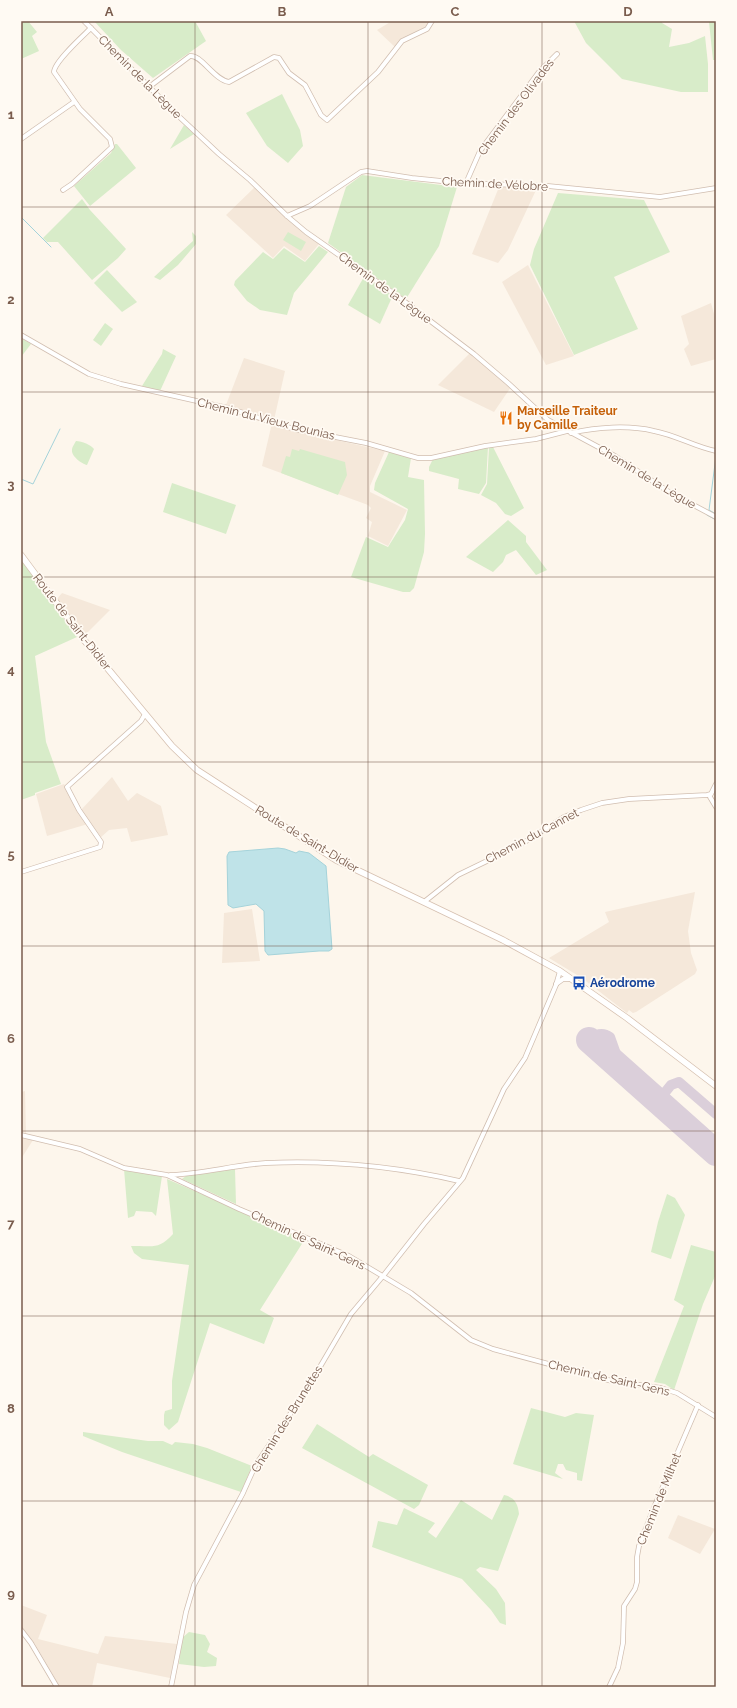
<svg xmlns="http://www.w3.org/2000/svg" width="737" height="1708" font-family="Raleway,sans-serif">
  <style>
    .residential { fill: #f5e8da }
    .green { fill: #d8ecc9 }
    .water { fill: #bfe3e8; stroke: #a5d3da }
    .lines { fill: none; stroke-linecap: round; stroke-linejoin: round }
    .stream { stroke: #a5d3da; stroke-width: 1 }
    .taxiway { stroke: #dbcfda; stroke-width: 10 }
    .runway { stroke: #dbcfda; stroke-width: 26 }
    .minor-casing { stroke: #d1beb0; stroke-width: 5.5 }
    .secondary-casing { stroke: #d6c0b0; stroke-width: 7 }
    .minor { stroke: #fff; stroke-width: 4 }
    .secondary { stroke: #fff; stroke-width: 5.5 }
    .grid { fill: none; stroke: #7a5c4d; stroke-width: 1; stroke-opacity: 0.55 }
    .labels { text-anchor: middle; stroke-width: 3.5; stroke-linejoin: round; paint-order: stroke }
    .street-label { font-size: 12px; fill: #7a5c4d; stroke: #fffaf3 }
    .food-label { font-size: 12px; font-weight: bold; fill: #c56008; stroke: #fffaf3; text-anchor: start }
    .transit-label { font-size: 12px; font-weight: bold; fill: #164399; stroke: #fffaf3; text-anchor: start }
    .neatline { fill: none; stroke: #7a5c4d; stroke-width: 1.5 }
    .grid-label { font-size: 13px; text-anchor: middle; font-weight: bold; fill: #7a5c4d }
  </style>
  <rect width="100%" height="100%" fill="#fdf6ec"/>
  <g class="residential">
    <polygon points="392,21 430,21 419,33 402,38 395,47 377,30"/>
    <polygon points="255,187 276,208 319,244 305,261 284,246 273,258 226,215"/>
    <polygon points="499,187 537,188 508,250 498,263 472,254"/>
    <polygon points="528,265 574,356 546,365 502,282"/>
    <polygon points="711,303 716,321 716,359 691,366 684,349 689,344 681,316"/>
    <polygon points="470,353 511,387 494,412 438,385"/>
    <polygon points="244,358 285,371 274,420 226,405"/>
    <polygon points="272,423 291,430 385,451 370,486 370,492 407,510 388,546 368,536 372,522 366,518 371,508 368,505 262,466"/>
    <polygon points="62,593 110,610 85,635 57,599"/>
    <polygon points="112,777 128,801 137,793 161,806 168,835 131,842 127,828 109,830 101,837 81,810"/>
    <polygon points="64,784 88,824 47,836 36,794"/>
    <polygon points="695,892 688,931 691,953 697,970 695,974 636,1012 633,1013 629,1010 627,1013 582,978 549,958 609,922 605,912"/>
    <polygon points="252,909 260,961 222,963 224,913"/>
    <polygon points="25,1091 26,1133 21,1131 21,1092"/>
    <polygon points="21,1137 33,1140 21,1159"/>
    <polygon points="678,1515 715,1529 700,1554 668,1538"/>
    <polygon points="21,1605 47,1615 38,1639 98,1654 105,1636 177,1644 170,1678 97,1663 92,1687 60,1687 35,1644 21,1627"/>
  </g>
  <g class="green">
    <polygon points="21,21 28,21 37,32 32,36 39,51 21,59"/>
    <polygon points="94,21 195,21 206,41 153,78 121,50"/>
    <polygon points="574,21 662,21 662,23 672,29 669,47 689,43 705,36 708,64 708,92 681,92 622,79 586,43"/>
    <polygon points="712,21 716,21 716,60 713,60 709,22"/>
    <polygon points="282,94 300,130 303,146 288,163 267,146 246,113"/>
    <polygon points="184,125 194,134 170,149"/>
    <polygon points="115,144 117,144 136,168 90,206 74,186 111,153"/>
    <polygon points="362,175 457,187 439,246 406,299 328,243 346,187"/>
    <polygon points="558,193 644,200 670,252 614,277 638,329 574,355 530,265 534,249"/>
    <polygon points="82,199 90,210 126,249 118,258 92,280 58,242 47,242 43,238"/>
    <polygon points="192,232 196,236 196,244 178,265 160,280 154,277 193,241"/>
    <polygon points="288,232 306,242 301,251 283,240"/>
    <polygon points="319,246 328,252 294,293 287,315 260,310 247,301 234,285 235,281 263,252 273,259 284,248 305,262"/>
    <polygon points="107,270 137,302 122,312 94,283"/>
    <polygon points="365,275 393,295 380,324 348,305"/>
    <polygon points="105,323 113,329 101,346 93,340"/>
    <polygon points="21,338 31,344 21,357"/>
    <polygon points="163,349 176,356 160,391 142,386 162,354"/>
    <path d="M76 441C82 441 91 445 94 449L87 465C82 464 71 456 72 450 72 447 75 443 76 441Z"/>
    <polygon points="488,447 486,483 479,494 458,489 459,479 429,471 429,467 433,459"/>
    <polygon points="489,447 493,447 524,508 511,516 505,514 496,503 481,495 487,484"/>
    <polygon points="292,449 299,451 300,449 345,462 347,475 338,495 281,473 286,456 290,457"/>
    <polygon points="389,452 411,458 408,477 424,480 425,534 424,552 414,588 410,592 403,592 351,577 366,537 388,547 405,520 408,509 374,490 375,483"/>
    <polygon points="172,483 236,505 226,534 163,512"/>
    <polygon points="508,520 526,536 526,542 547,570 536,575 516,550 506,555 503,562 493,572 466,557"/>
    <polygon points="21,560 77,637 35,656 46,742 61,784 35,793 35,795 21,800"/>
    <polygon points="124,1169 162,1176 156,1216 152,1212 136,1211 134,1216 128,1218"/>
    <polygon points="235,1169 236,1204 182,1179 186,1176"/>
    <path d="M167 1179 305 1239 260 1310 274 1318 264 1344 210 1323 178 1422 169 1430 164 1425V1415L165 1411 172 1409V1381L189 1265 142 1259 134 1253 131 1246C151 1245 158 1251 173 1234Z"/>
    <polygon points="667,1194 675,1198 685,1215 671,1259 651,1252 658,1222"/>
    <polygon points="691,1245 716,1252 716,1274 703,1304 674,1390 665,1384 654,1382 684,1306 674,1300"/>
    <polygon points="531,1408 565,1417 576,1413 594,1415 582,1481 577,1480 577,1473 566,1470 563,1464 558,1464 555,1473 563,1479 513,1464"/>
    <polygon points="317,1424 369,1457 373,1454 428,1485 419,1505 414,1509 302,1448"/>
    <polygon points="83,1432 148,1441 163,1441 172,1445 175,1442 193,1444 207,1448 252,1466 241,1492 122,1452 83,1436"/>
    <path d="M504 1495C514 1497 518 1503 519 1514L498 1571 480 1567 476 1570 496 1589 505 1603 506 1625 500 1623 491 1610 462 1579 372 1547 378 1521 397 1525 404 1508 435 1523 428 1532 436 1538 461 1500 492 1520Z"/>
    <polygon points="189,1632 205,1635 210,1644 207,1652 217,1658 216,1666 204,1667 179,1664 182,1638"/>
  </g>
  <polygon class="water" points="278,848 285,849 296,853 299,851 309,853 326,866 332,949 329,951 319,951 268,955 265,951 264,911 256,904 233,908 228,905 227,856 229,852"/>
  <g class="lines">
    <g class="stream">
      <polyline points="21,217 51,247"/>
      <polyline points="716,456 709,510 716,514"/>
      <polyline points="21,479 33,484 60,429"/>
      <polyline points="707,515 716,520"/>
    </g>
    <g class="taxiway">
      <path d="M592 1042C594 1033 603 1032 610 1037L621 1068"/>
      <polyline points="658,1101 671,1085 679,1082 716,1114"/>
    </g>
    <polyline class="runway" points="589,1040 716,1153"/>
    <g class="minor-casing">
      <g id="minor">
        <polyline points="84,21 172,110 219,154 250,180 287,216 306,232 396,295 474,354 508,383 548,420 615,456 669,492 716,517"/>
        <path d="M149 87 190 56C201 54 214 80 229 82L274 57 279 58 289 73 305 85 321 115 327 120 378 72 402 41 427 29 432 21"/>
        <polyline points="21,139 74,102"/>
        <polyline points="466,183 480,151 539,72 557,54"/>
        <path d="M63 190 72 184 112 147 110 139 80 109 54 72C54 62 83 36 91 28"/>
        <polyline points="287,216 310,206 361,172 367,171 412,178 461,183 548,186 660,197 716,188"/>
        <polyline points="21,335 89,374 121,384 228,408 294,429 366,443 418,458 431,458 485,446 536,439 567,431"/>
        <path d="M571 433C597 427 629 425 654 431 676 435 695 447 716 451"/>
        <polyline points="710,797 716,807"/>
        <polyline points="21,872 100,847 101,842 79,810 67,787 141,721 145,714"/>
        <polyline points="424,902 458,875 520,845 564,817 581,810 602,803 629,799 707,795 711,794 716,784"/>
        <polyline points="556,984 563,979 572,979"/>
        <polyline points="21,1135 80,1149 124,1168 167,1175 239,1209 349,1256 411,1293 471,1340 493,1349 612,1381 661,1388 677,1393 716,1417"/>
        <path d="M170 1175C202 1174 234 1165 266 1163 333 1160 394 1166 459 1181"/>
        <polyline points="21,1630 31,1643 57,1687"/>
        <polyline points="171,1687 186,1612 194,1585 243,1493 255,1466 307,1389 351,1314 383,1276 424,1224 463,1178 504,1089 525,1058 556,985 560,971"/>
        <polyline points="609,1687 618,1668 623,1643 624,1606 635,1589 637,1582 637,1557 639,1546 655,1505 698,1405"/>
      </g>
    </g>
    <g class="secondary-casing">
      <polyline id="secondary" points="21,555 84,640 172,746 197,770 336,860 503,940 560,971 627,1018 716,1086"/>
    </g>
    <use href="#minor" class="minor"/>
    <use href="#secondary" class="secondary"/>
  </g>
  <path class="grid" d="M195 21V1687M368 21V1687M542 21V1687M21 207H716M21 392H716M21 577H716M21 762H716M21 946H716M21 1131H716M21 1316H716M21 1501H716"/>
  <defs>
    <g id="restaurant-bare" transform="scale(1.08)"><path d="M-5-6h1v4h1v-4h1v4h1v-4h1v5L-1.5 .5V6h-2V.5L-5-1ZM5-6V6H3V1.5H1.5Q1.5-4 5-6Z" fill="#e8710a" stroke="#fffaf3" stroke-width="2.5" paint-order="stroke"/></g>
    <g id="bus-bare" transform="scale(1.08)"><path d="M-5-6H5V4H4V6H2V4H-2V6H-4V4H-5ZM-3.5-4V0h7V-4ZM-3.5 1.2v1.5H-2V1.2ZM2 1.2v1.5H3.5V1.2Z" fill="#1a4fb4" stroke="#fffaf3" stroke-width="2.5" paint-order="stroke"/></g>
  </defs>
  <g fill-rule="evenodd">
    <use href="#restaurant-bare" x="506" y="418"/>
    <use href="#bus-bare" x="579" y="983"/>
  </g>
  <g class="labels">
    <g class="street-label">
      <text transform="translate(140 77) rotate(45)" y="4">Chemin de la Lègue</text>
      <text transform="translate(516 107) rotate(-53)" y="4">Chemin des Olivades</text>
      <text transform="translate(495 184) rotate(3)" y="4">Chemin de Vélobre</text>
      <text transform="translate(385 288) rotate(36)" y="4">Chemin de la Lègue</text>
      <text transform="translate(266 419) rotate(14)" y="4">Chemin du Vieux Bounias</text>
      <text transform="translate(647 477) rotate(31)" y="4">Chemin de la Lègue</text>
      <text transform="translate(72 622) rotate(52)" y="4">Route de Saint-Didier</text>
      <text transform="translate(532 836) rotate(-28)" y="4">Chemin du Cannet</text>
      <text transform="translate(307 839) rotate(31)" y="4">Route de Saint-Didier</text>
      <text transform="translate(308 1240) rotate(25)" y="4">Chemin de Saint-Gens</text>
      <text transform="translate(609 1378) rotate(13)" y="4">Chemin de Saint-Gens</text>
      <text transform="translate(287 1419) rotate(-58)" y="4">Chemin des Brunettes</text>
      <text transform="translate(659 1499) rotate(-68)" y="4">Chemin de Milhet</text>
    </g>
    <g class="food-label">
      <text x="517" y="415">Marseille Traiteur<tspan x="517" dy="14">by Camille</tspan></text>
    </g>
    <g class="transit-label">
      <text x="590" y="987">Aérodrome</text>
    </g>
  </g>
  <rect width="737" height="1708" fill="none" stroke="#fffaf3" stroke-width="44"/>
  <rect x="22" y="22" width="693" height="1664" class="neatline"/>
  <g class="grid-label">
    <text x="109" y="16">A</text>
    <text x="282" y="16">B</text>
    <text x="455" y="16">C</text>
    <text x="628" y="16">D</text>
    <text x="11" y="119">1</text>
    <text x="11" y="304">2</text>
    <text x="11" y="489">3</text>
    <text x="11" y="674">4</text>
    <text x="11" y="859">5</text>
    <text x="11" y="1043">6</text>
    <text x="11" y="1228">7</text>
    <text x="11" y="1413">8</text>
    <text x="11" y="1598">9</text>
  </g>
</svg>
